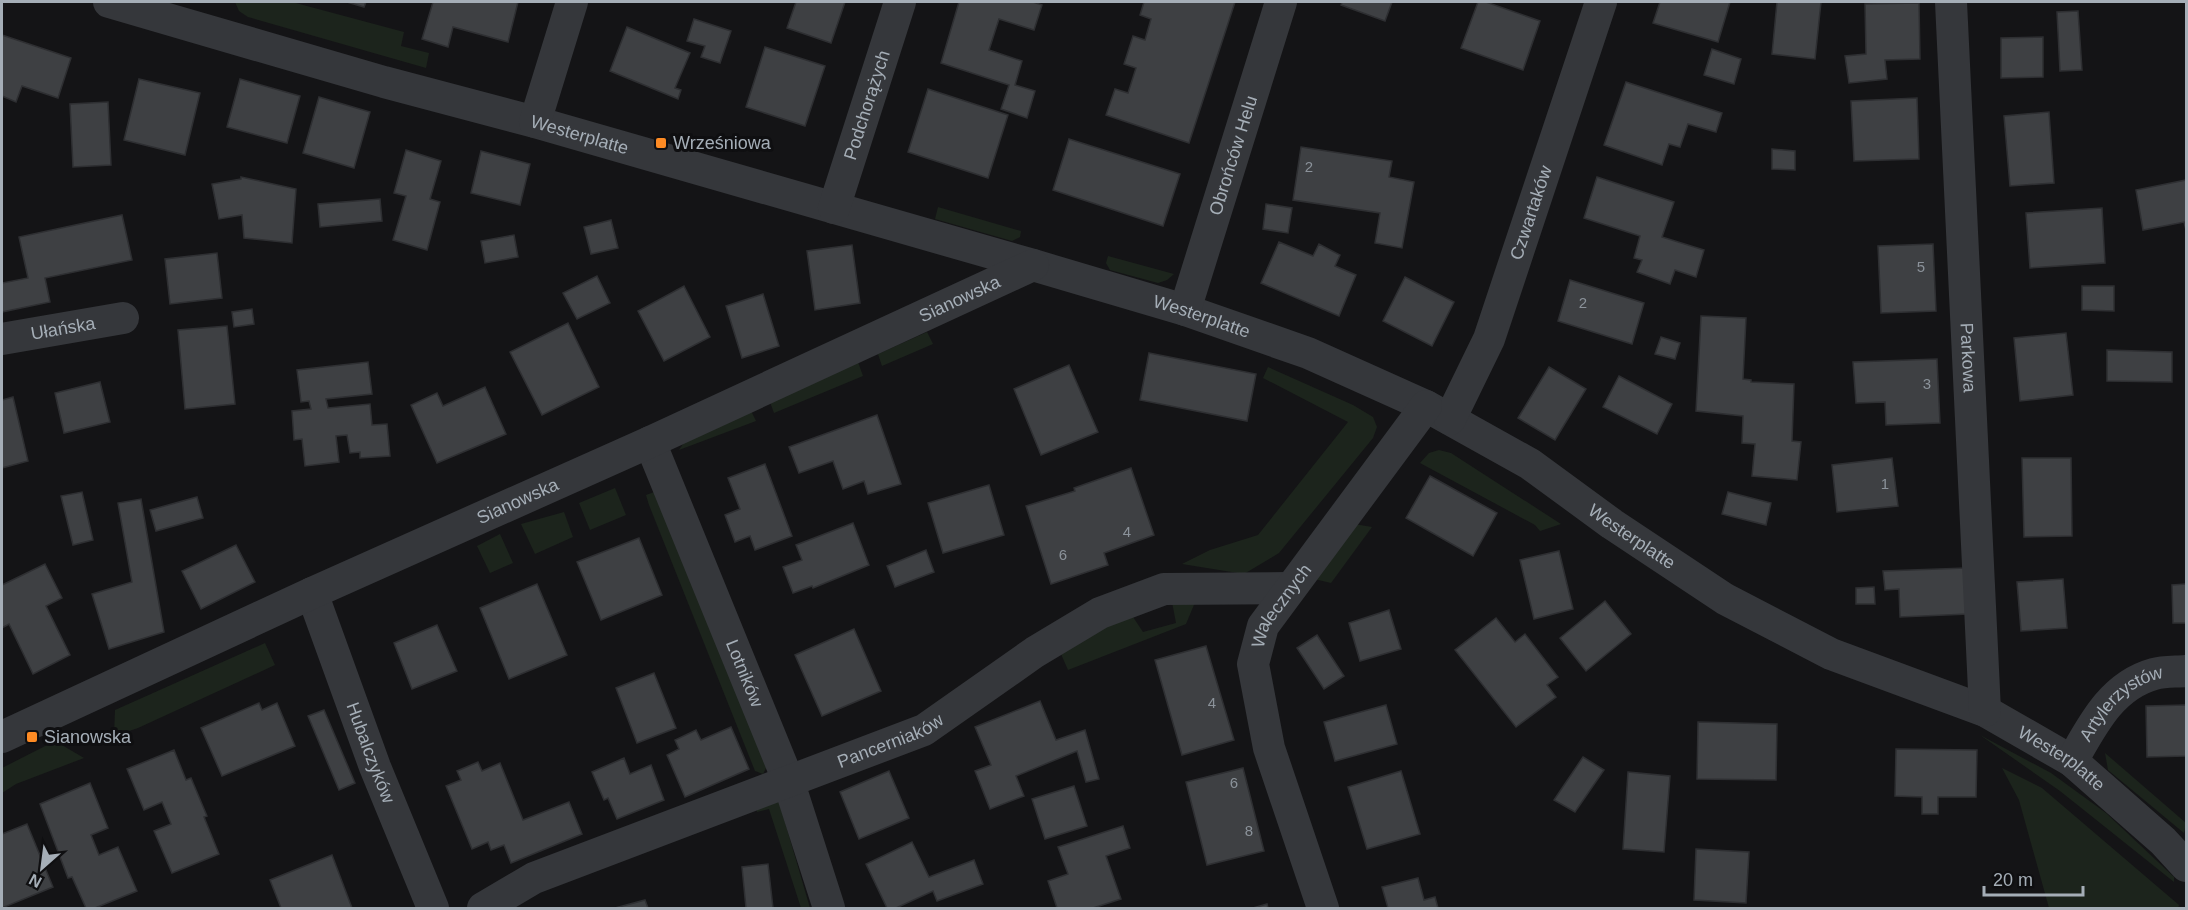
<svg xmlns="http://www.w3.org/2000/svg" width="2188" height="910" font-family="Arial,sans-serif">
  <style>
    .green { fill: #1c241c }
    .building { fill: #3e4043; stroke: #2e2f32; stroke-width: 1.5 }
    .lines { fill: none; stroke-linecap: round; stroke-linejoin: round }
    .minor { stroke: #35373b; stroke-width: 32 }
    .poi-dot { fill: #fe8b24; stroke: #0f0f11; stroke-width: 2 }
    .labels { text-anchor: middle; stroke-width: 6; stroke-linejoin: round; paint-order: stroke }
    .number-label { font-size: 15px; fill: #8b929a }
    .street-label { font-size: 18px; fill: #a5aeb7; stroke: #0f0f11 }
    .poi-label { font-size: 18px; fill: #a5aeb7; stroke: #0f0f11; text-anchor: start }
  </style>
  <rect width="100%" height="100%" fill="#141416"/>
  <g class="green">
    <polygon points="235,2 292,2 404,32 401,46 429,53 426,68 248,17 239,11"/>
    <polygon points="938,207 1021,231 1020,237 1012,241 935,219"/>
    <polygon points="1108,256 1174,274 1167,280 1158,283 1110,270 1106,263"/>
    <polygon points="927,332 933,344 882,366 878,354"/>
    <polygon points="858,362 863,376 774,413 770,402"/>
    <polygon points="1268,367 1353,405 1373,417 1377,427 1373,438 1279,553 1244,574 1182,564 1210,550 1258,535 1348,422 1263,378"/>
    <polygon points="751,411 756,421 679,450 687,438"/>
    <polygon points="1439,450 1451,453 1561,524 1540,531 1535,525 1420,463 1429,453"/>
    <polygon points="615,488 626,515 590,530 579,503"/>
    <polygon points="657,491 768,764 763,774 755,771 649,505 646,495"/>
    <polygon points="564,512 573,537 535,554 521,524"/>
    <polygon points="1354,524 1372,527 1331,583 1310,578"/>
    <polygon points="500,534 513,563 490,573 477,546"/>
    <polygon points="1196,600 1186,624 1068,670 1061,654 1092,631 1131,614 1143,632 1176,623 1172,602"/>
    <polygon points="265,643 275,665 138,728 114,736 115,710"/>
    <polygon points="1980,735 2051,773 2106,813 2174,877 2174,882 2060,791"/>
    <polygon points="55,741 84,758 16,784 2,793 2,768"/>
    <polygon points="2105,753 2186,823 2184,833 2108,770"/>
    <polygon points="2002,768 2042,788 2179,905 2178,908 2049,908 2019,800"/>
    <polygon points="778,798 810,908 801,908 769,809 757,812 757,803"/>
  </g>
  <g class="building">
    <polygon points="347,2 366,2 364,7"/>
    <polygon points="433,2 518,2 508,42 453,27 448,47 422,39"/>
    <polygon points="796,2 845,2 831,43 787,28"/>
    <polygon points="959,2 1033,2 1042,5 1034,30 999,19 989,50 1022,61 1015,85 1035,91 1027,118 1001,109 1009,85 941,63"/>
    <polygon points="1144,2 1235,2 1189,143 1106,115 1115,89 1128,93 1136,68 1124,64 1133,36 1145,40 1151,19 1140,15"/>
    <polygon points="1342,2 1392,2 1385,21 1341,5"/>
    <polygon points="1478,2 1486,2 1540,21 1523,70 1461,48"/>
    <polygon points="1660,2 1730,2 1718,42 1653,23"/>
    <polygon points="1777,2 1821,2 1815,59 1772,54"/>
    <polygon points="1919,3 1920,59 1885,60 1887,79 1849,83 1845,56 1866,54 1865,4"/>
    <polygon points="2078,11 2082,70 2060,71 2057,12"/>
    <polygon points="694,19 731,31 720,63 701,57 705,46 687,41"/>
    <polygon points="627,27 690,53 675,88 681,90 678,99 610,71"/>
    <polygon points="2,35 71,58 58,98 22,86 16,102 2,96"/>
    <polygon points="2043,37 2043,77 2001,78 2001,38"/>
    <polygon points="765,47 825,66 805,126 746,107"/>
    <polygon points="1712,49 1741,59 1734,84 1704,75"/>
    <polygon points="139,79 200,93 185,155 124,140"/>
    <polygon points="240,79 300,96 287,143 227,127"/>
    <polygon points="1626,82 1722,113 1716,132 1688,124 1680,147 1669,144 1662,165 1604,145"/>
    <polygon points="928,89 1008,115 988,178 908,152"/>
    <polygon points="319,97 370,112 354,168 303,153"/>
    <polygon points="1917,98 1919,159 1854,161 1851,101"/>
    <polygon points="108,102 111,165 73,167 70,104"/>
    <polygon points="2049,112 2054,183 2010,186 2004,116"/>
    <polygon points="1069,139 1180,174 1163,226 1053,190"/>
    <polygon points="1301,147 1392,161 1389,177 1414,182 1402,248 1375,243 1380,213 1293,200"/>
    <polygon points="1772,149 1795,151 1795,170 1772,169"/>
    <polygon points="406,150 441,161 430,199 440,202 427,250 393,240 406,196 394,193"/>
    <polygon points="481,151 530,164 520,205 471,193"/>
    <polygon points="241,177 296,189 292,243 244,238 242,215 219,219 212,184 241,179"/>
    <polygon points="1597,177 1674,202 1662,237 1704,250 1696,277 1675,270 1670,284 1637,272 1642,260 1634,258 1640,236 1584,218"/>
    <polygon points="2186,180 2186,230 2184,222 2143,230 2136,190"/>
    <polygon points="380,199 382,221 320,227 318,204"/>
    <polygon points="1266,204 1292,208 1288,233 1263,229"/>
    <polygon points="2102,208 2105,263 2030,268 2026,213"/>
    <polygon points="122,215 132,260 45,278 50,302 2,312 2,283 28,278 19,237"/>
    <polygon points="611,220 618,248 591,254 584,227"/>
    <polygon points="514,235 518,257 485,263 481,241"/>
    <polygon points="1279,242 1313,256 1319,244 1340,255 1335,266 1356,275 1339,316 1261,283"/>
    <polygon points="1933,244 1936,311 1881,313 1878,246"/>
    <polygon points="852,245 860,303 815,310 807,251"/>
    <polygon points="217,253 222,298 170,304 165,259"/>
    <polygon points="597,276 610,303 577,319 563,293"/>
    <polygon points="1405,277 1454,302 1432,346 1383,321"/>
    <polygon points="1570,280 1644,303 1632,344 1558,321"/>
    <polygon points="684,286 710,337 664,361 638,311"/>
    <polygon points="2082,286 2114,286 2114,311 2082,310"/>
    <polygon points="763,294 779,346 742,358 726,306"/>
    <polygon points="252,309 254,324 234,327 232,312"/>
    <polygon points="1701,316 1746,318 1743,379 1751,380 1751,382 1794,384 1792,441 1801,442 1797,480 1752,476 1755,444 1742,443 1743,416 1696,411"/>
    <polygon points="568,323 599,387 542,415 510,352"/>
    <polygon points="227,326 235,404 185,409 178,330"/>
    <polygon points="2066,333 2073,395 2020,401 2014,338"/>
    <polygon points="1661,337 1680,343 1675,359 1655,354"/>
    <polygon points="2107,350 2172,352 2172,382 2107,381"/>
    <polygon points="1149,353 1256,374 1247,421 1140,400"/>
    <polygon points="1937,359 1940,423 1886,425 1885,402 1856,403 1853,362"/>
    <polygon points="368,362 372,394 326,399 328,408 370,404 372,425 387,424 390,456 360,458 360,452 350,453 347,435 336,436 339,462 305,466 302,439 294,440 292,411 311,409 309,401 301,402 297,370"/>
    <polygon points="1069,365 1098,432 1041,455 1014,389"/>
    <polygon points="1549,367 1586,389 1555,440 1518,418"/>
    <polygon points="1619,376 1672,404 1657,434 1603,407"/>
    <polygon points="100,382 110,422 64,433 55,393"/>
    <polygon points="485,387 506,434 437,463 411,405 437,393 443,406"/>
    <polygon points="13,397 28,461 2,468 2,400"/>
    <polygon points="877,415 901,484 868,494 864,481 843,489 833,461 799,473 789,447"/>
    <polygon points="1892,458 1898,506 1837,512 1832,465"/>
    <polygon points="2022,458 2071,458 2072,536 2024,537"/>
    <polygon points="765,464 792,536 755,550 750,536 735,542 725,515 740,509 728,478"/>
    <polygon points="1131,468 1154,535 1104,553 1108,565 1051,584 1026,506 1075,491 1074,488"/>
    <polygon points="1430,476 1497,513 1473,556 1406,518"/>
    <polygon points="989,485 1004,535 943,553 928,503"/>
    <polygon points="82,492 93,540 73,545 61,496"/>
    <polygon points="1728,492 1771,503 1766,525 1722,514"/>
    <polygon points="197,497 203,518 156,531 150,510"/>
    <polygon points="141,499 164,632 109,649 92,594 132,582 118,503"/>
    <polygon points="853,523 869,565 813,588 812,586 793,593 783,567 802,560 796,545"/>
    <polygon points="639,538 662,595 601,620 577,562"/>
    <polygon points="236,545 255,582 201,609 182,571"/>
    <polygon points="926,550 934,572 895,587 887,566"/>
    <polygon points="1559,551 1573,609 1534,619 1520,560"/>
    <polygon points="45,564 62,598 46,606 70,655 33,674 9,624 2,628 2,585"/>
    <polygon points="1966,568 1968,614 1900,617 1899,589 1885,590 1883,571"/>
    <polygon points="2063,579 2067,628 2021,631 2017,582"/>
    <polygon points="537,584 567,655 509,679 480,608"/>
    <polygon points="2186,584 2186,623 2173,623 2172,585"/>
    <polygon points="1874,587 1875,604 1856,604 1856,588"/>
    <polygon points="1605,601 1631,634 1586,671 1560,638"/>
    <polygon points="1389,610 1401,649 1360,661 1349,623"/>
    <polygon points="1496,618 1515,642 1525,634 1558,677 1547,685 1556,697 1516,727 1455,650"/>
    <polygon points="437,625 457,671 412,689 394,643"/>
    <polygon points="854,629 881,691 822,716 795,655"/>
    <polygon points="1317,635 1344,676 1324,689 1297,648"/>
    <polygon points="1206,646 1234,740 1182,755 1155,660"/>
    <polygon points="654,673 676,728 637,743 616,688"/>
    <polygon points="1040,701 1056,740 1085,730 1099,779 1086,782 1077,751 1016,776 1024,796 990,809 975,771 991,765 975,727"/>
    <polygon points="259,703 262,710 277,703 295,746 222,776 201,728"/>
    <polygon points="1386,705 1397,744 1335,761 1324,722"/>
    <polygon points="2186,705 2186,756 2147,757 2146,706"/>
    <polygon points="324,710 355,783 339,790 308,716"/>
    <polygon points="1698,722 1777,724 1776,780 1697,779"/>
    <polygon points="731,727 749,769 685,797 667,755 679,749 675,740 696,730 701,740"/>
    <polygon points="1896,749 1977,750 1976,797 1938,797 1938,814 1922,814 1922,797 1895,796"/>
    <polygon points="174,750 186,780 191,778 207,816 204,817 219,854 172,873 154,831 171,824 162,802 144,810 127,769"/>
    <polygon points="1583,757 1604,770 1575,812 1554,800"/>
    <polygon points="624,758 630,774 651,765 664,800 617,819 608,798 604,800 592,772"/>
    <polygon points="478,762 482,771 500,763 523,820 569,802 582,834 511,863 504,845 491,850 488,842 472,849 446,786 461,780 457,771"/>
    <polygon points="1243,768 1264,851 1207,865 1186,782"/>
    <polygon points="889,771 909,818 859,839 840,792"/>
    <polygon points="1401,771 1420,834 1367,849 1348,787"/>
    <polygon points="1628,772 1670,776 1664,852 1623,849"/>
    <polygon points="90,783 108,828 91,835 99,855 118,847 137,891 95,908 86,908 72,877 68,878 40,804"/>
    <polygon points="1074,786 1087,826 1045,839 1032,799"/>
    <polygon points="27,824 53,887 2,908 2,834"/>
    <polygon points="1123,826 1130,848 1106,856 1121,899 1093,908 1057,908 1048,881 1068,874 1058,847"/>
    <polygon points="912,842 929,877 974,860 983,884 937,901 933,891 896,908 887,908 866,864"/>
    <polygon points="1696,849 1749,852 1746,903 1694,900"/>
    <polygon points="332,855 352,908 281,908 270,880"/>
    <polygon points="768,864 773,908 746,908 742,867"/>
    <polygon points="1418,878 1424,900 1435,897 1438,908 1388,908 1382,887"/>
    <polygon points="645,900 648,908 615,908"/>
    <polygon points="1267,904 1268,908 1253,908"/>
  </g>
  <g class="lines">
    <g class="minor">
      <path id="s1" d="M109 2 384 82 535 122 1033 265 1185 310 1308 353 1426 406 1530 464 1612 524 1725 599 1831 654 1985 711 2072 761 2163 841 2186 866"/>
      <path id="s2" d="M1951 2 1985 711"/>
      <polyline points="535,122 572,2"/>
      <path id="s3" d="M834 208 900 2"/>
      <path id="s4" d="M1185 310 1281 2"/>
      <path id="s5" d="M2 339 123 318"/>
      <path id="s6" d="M1450 419 1489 339 1601 2"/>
      <path id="s7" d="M650 442 788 780 829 908"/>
      <path id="s8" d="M312 593 375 767 433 908"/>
      <path id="s9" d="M2 737 312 593 650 442 1033 265"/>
      <path id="s10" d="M2072 761C2092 726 2111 686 2154 674 2164 671 2176 672 2186 671"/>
      <path id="s11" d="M483 908 534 878 924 730 1035 652 1100 613 1164 589 1289 588"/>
      <path id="s12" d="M1323 908 1269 748 1253 664 1263 626 1426 406"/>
    </g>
  </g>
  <g class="poi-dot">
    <rect x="655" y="137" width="12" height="12" rx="3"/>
    <rect x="26" y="731" width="12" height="12" rx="3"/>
  </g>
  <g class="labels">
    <g class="number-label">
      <text x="1309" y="172">2</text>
      <text x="1921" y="272">5</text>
      <text x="1583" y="308">2</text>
      <text x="1927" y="389">3</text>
      <text x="1885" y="489">1</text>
      <text x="1127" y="537">4</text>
      <text x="1063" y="560">6</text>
      <text x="1212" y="708">4</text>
      <text x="1234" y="788">6</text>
      <text x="1249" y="836">8</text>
    </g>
    <g class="street-label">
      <text dy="6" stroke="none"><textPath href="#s3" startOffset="108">Podchorążych</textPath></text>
      <text dy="6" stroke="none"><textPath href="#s1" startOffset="489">Westerplatte</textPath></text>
      <text dy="6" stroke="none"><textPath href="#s4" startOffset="162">Obrońców Helu</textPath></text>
      <text dy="6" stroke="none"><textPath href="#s6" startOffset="222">Czwartaków</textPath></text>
      <text dy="6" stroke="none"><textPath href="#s9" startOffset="1053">Sianowska</textPath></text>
      <text dy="6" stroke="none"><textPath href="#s1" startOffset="1137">Westerplatte</textPath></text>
      <text dy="6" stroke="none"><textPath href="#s5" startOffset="62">Ułańska</textPath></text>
      <text dy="6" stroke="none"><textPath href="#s2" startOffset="356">Parkowa</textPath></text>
      <text dy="6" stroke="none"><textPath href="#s9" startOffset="567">Sianowska</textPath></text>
      <text dy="6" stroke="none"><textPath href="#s1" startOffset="1623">Westerplatte</textPath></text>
      <text dy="6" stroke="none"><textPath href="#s12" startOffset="320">Walecznych</textPath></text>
      <text dy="6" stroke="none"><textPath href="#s7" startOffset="250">Lotników</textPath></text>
      <text dy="6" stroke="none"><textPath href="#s10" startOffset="78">Artylerzystów</textPath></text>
      <text dy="6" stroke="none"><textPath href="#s11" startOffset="441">Pancerniaków</textPath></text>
      <text dy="6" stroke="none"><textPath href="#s8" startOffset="170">Hubalczyków</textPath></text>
      <text dy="6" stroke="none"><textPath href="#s1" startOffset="2109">Westerplatte</textPath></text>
    </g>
    <g class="poi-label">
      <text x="673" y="149">Wrześniowa</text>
      <text x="44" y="743">Sianowska</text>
    </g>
  </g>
  <rect width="2188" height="910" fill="none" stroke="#a5aeb7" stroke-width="6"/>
  <g transform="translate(42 868) rotate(208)" stroke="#0f0f11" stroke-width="4.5" paint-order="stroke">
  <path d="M0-4.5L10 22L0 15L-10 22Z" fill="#a5aeb7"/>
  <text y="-9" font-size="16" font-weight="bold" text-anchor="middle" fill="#a5aeb7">N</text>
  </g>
  <path d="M1984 886v9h99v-9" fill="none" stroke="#a5aeb7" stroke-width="3"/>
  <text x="1993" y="886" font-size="18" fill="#a5aeb7" stroke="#0f0f11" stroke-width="4.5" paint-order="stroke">20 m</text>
</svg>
